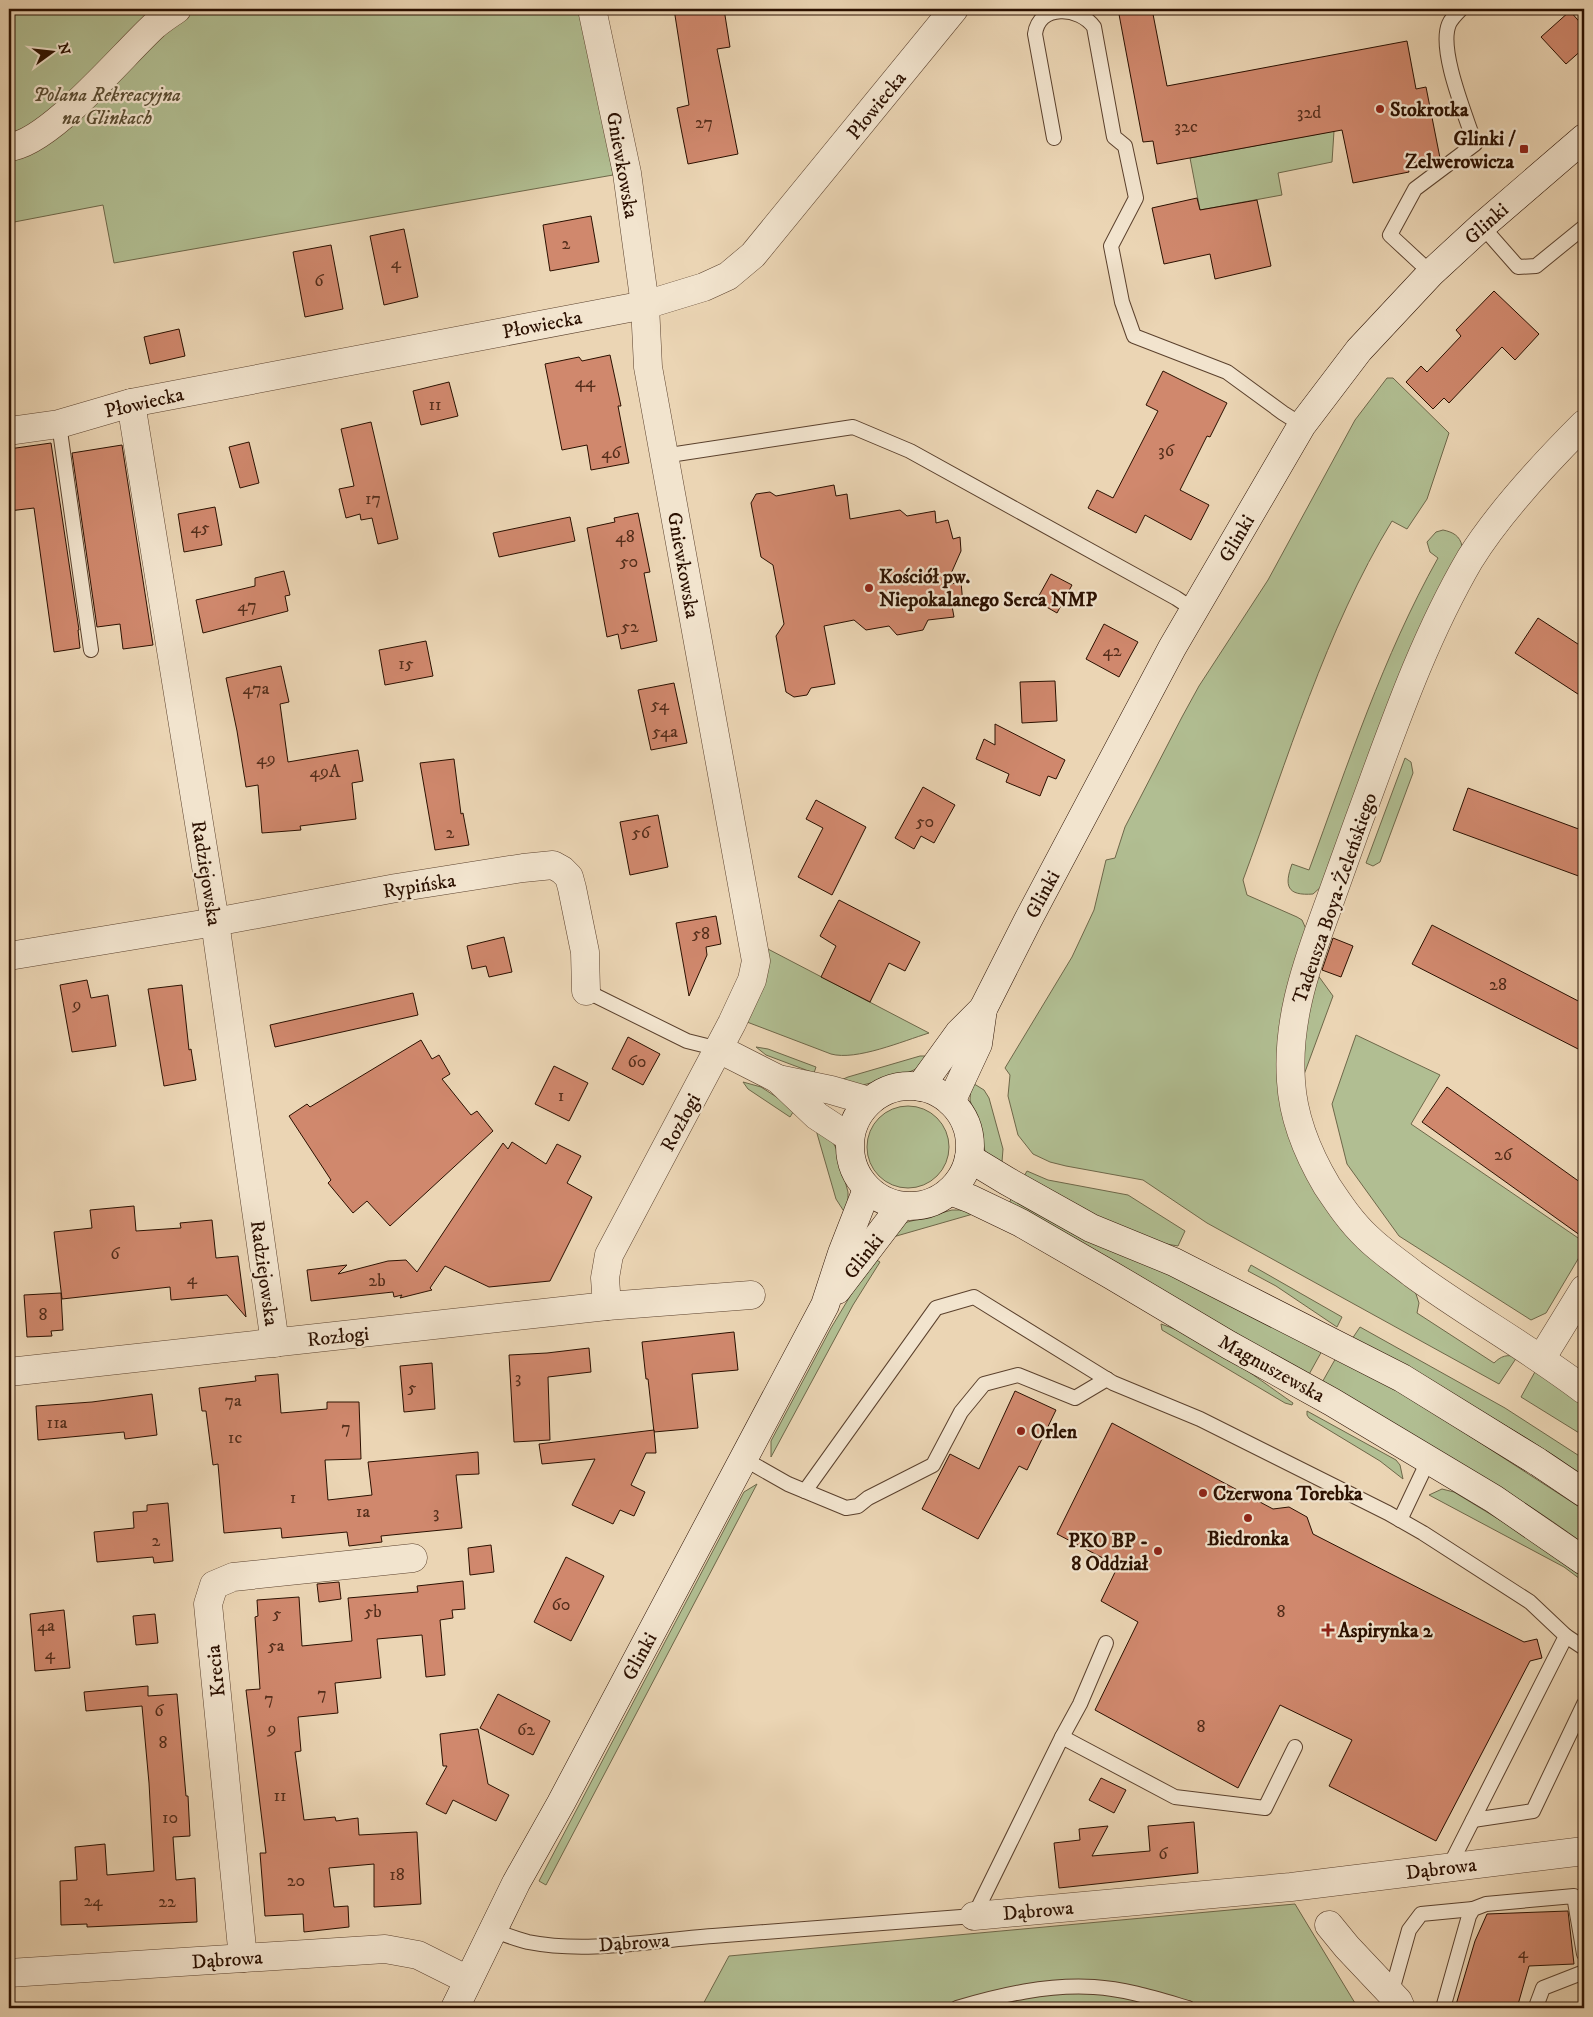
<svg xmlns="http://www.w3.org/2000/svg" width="1593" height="2017" font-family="'IM FELL DW Pica',serif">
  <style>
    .green { fill: #b1be92; stroke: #6e6749 }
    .building { fill: #d0886d; stroke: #2b1000 }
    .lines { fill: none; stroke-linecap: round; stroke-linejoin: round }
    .lane-casing { stroke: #5b412d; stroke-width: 16 }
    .street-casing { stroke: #5b412d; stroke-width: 29 }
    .secondary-casing { stroke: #2b1000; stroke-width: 29 }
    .lane { stroke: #f2e4ce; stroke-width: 14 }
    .street { stroke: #f2e4ce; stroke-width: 28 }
    .secondary { stroke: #f2e4ce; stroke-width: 28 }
    .poi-dot { fill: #8f2418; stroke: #f2e4ce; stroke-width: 2 }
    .labels { text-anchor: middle; stroke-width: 4.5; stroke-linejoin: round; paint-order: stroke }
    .number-label { font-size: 18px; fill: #542e1b }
    .park-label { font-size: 20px; font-style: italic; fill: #5a4d33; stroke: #f2e4ce }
    .street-label { font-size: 20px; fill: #2b1000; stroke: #f2e4ce }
    .poi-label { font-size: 20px; font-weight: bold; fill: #2b1000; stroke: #f2e4ce; text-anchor: start }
  </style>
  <rect width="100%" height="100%" fill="#ebd5b4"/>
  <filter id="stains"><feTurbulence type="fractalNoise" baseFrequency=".004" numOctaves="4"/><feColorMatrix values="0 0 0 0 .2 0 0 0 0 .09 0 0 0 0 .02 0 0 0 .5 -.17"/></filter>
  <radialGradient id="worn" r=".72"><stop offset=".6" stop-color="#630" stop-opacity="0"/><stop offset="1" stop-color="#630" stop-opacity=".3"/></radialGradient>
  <g class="green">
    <polygon points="9,9 586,9 613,175 114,263 103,205 9,223"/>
    <polygon points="1334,131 1332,162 1278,173 1282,195 1200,210 1190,158"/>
    <path d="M1387 378H1393L1449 433 1427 499 1407 529 1392 521C1326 629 1287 761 1243 880L1247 895 1297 917 1302 920 1306 929 1287 991 1280 1025 1278 1052 1281 1101 1415 1291 1419 1303 1417 1313 1494 1363C1501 1356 1507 1354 1517 1357L1499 1384 1207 1223 1143 1180 1066 1166 1050 1162 1033 1154 1018 1135 1008 1096 1010 1075 1005 1068 1072 957 1094 910 1106 860 1115 858 1125 827 1182 717 1199 686 1268 580 1355 420Z"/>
    <path d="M1443 530C1453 532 1460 536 1462 546L1323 885 1313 894C1287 896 1284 886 1292 864L1309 870C1348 764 1383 656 1438 558L1430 552 1427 542 1436 532Z"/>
    <polygon points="1405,758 1411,762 1413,773 1380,862 1373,866 1366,863"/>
    <path d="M766 948 929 1033C903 1041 856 1061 831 1054L747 1022Z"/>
    <polygon points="1317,974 1333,996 1302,1080 1302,1045"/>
    <polygon points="1356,1035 1440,1075 1411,1124 1584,1242 1584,1249 1546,1313 1531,1320 1399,1236 1347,1164 1332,1104"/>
    <polygon points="756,1047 768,1049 816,1067 814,1073 766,1055"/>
    <polygon points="920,1056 926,1056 920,1067 905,1074 863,1085 854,1085 841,1080 848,1077"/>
    <polygon points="743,1082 761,1087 795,1109 790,1117 748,1089"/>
    <polygon points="971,1082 984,1090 989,1098 1003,1149 1002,1162 988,1157 985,1151 970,1100"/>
    <circle cx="908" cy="1147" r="41"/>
    <polygon points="816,1130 832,1141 836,1148 848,1192 848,1200 845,1213 836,1199"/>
    <polygon points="1027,1171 1048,1180 1128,1195 1185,1231 1178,1246 1149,1241 1022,1180"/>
    <polygon points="1012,1197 1323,1349 1307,1378 1008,1206"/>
    <polygon points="952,1210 963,1210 973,1214 893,1237 904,1223"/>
    <polygon points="873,1258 880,1262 853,1305 771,1457 771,1441 831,1328"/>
    <polygon points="1251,1265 1342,1317 1337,1327 1276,1286 1248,1271"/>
    <path d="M1161 1324C1209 1340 1251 1374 1293 1403L1292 1405 1285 1403 1162 1330Z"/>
    <path d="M1360 1327 1505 1408 1584 1459V1476C1511 1424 1430 1384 1350 1342Z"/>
    <path d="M1337 1356 1377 1376 1584 1510V1544C1502 1483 1410 1435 1320 1386Z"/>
    <polygon points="1536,1370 1584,1404 1584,1436 1521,1397"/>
    <polygon points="1307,1411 1396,1460 1400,1465 1403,1479 1380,1461 1309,1418 1307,1415"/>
    <polygon points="757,1484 546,1885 539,1881 744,1492"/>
    <polygon points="1442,1489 1454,1492 1518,1531 1584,1578 1584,1582 1564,1567 1429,1495"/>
    <polygon points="1295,1904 1358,2008 701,2008 729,1956"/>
  </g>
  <g class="building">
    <polygon points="674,9 724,9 730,47 717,49 738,154 688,164 677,108 689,105"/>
    <polygon points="1118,9 1152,9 1167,86 1407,41 1416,89 1426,87 1440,158 1407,164 1409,172 1353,183 1342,130 1157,164 1153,141 1143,142"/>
    <polygon points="1570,11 1584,27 1584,48 1566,64 1541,37"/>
    <polygon points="1197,198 1200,210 1257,200 1271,266 1215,279 1210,254 1164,264 1152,208"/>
    <polygon points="591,216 599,262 550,271 543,225"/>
    <polygon points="404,229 418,297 384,305 370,236"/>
    <polygon points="331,245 343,309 305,317 293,252"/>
    <polygon points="1494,291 1539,334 1515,360 1502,347 1449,403 1444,398 1433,409 1406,382 1421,366 1427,372 1461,336 1456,330"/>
    <polygon points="179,329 185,356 150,364 144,337"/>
    <polygon points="610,355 621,406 618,406 629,463 591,470 587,445 562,450 545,364 579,357 582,361"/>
    <polygon points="1163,371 1227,403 1210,437 1207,436 1180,490 1209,505 1191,540 1145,515 1136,533 1088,508 1097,490 1113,498 1158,411 1146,405"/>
    <polygon points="449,382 458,416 421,425 413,391"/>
    <polygon points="371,422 398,539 378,544 372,518 361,520 360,514 346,518 339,489 354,486 341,429"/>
    <polygon points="249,442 259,483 240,488 229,447"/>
    <polygon points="51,443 79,630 78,630 80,648 54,652 34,508 9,511 9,449"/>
    <polygon points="122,445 153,645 123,649 120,624 97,627 72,453"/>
    <polygon points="834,485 836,496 847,494 850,519 900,510 907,516 935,511 936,523 948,520 953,539 960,537 961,551 946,585 961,582 963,604 952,606 954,617 928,620 923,630 897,635 889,626 866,630 854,620 824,626 835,684 811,688 807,695 794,697 786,692 776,636 784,624 773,565 761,557 751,503 756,494 770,492 776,496"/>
    <polygon points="215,507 222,545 184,552 178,514"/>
    <polygon points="638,513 650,572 644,573 657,641 621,649 618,634 607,637 587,528 615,522 614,518"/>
    <polygon points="570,517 575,541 499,557 493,533"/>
    <polygon points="284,571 290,595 285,596 288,611 203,633 196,600 255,586 255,578"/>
    <polygon points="1051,574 1072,585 1057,613 1036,601"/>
    <polygon points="1538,618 1584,648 1584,698 1515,653"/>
    <polygon points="1104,624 1138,642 1119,677 1086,659"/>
    <polygon points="426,641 433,676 385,685 379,650"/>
    <polygon points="281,666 289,702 280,704 288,762 358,750 363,781 352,783 356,819 300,826 301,830 262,833 258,785 246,787 237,731 226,678"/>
    <polygon points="1055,681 1057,721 1022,723 1020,682"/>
    <polygon points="674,683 687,743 651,750 638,690"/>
    <polygon points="995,724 1065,760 1056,779 1048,776 1040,796 1006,782 1009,774 976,759 984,739 995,745"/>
    <polygon points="454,759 461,814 463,813 469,845 435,850 420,763"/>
    <polygon points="923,787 955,805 934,843 921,836 914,849 895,838"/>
    <polygon points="1468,788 1584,831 1584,878 1453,830"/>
    <polygon points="816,800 866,827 832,895 798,877 823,828 806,819"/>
    <polygon points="658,815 668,867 630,875 620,822"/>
    <polygon points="839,900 920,942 905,971 889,963 870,1002 821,977 836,946 820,936"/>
    <polygon points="716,916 721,944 706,947 707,955 689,996 676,923"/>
    <polygon points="1432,925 1584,1004 1584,1052 1412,964"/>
    <polygon points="504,937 512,972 489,977 486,966 472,969 467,946"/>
    <polygon points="1333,938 1353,946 1341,977 1322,970"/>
    <polygon points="87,980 91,998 108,995 116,1046 72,1052 60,985"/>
    <polygon points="182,985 189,1050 191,1049 196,1080 164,1086 148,989"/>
    <polygon points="413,993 418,1015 275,1047 270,1025"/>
    <polygon points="628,1037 660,1054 643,1085 612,1069"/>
    <polygon points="421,1040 432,1059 439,1055 450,1074 442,1079 471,1115 477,1111 493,1131 390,1226 367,1201 353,1213 328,1183 331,1180 289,1116 307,1104 310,1107"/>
    <polygon points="554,1066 588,1083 569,1121 535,1104"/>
    <polygon points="1447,1087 1584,1185 1584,1238 1422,1122"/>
    <polygon points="512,1142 546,1164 557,1144 581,1156 567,1183 592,1197 550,1281 489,1287 445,1266 430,1288 432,1290 400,1298 402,1295 394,1297 393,1292 311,1301 307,1270 347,1265 338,1274 388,1261 406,1260 417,1272 503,1143 508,1149"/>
    <polygon points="134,1206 136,1231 181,1228 180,1223 212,1220 216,1258 238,1256 246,1317 227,1295 171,1300 170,1287 62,1299 54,1232 92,1228 90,1210"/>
    <polygon points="61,1293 63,1330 51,1331 52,1336 27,1337 24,1295"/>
    <polygon points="734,1332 738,1370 692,1374 698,1428 654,1432 648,1379 646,1379 642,1342"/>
    <polygon points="589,1348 591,1372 548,1377 550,1440 514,1442 509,1355 547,1353"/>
    <polygon points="432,1363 435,1409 404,1412 400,1366"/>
    <polygon points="278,1374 281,1413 327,1409 327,1402 359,1402 361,1459 325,1460 328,1500 372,1495 368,1462 478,1452 479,1474 456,1475 462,1528 381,1536 382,1542 349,1546 347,1532 282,1538 281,1528 224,1533 218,1464 213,1465 206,1411 202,1411 199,1388 256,1381 255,1376"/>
    <polygon points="1015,1391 1056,1410 1027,1470 1019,1466 978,1539 922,1509 950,1454 979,1469"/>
    <polygon points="152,1394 157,1435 125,1439 124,1432 38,1440 36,1406 92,1402"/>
    <polygon points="1112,1423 1273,1509 1289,1507 1307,1517 1313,1534 1524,1642 1537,1639 1542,1658 1530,1661 1436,1841 1329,1786 1352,1740 1280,1705 1238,1788 1095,1710 1138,1622 1101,1601 1118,1566 1057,1534"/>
    <polygon points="654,1430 656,1453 646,1453 631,1485 645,1492 634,1516 620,1510 613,1524 572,1505 595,1459 542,1464 539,1444"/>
    <polygon points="168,1503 173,1561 154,1563 153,1557 97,1562 94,1532 134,1528 133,1512 147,1511 147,1505"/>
    <polygon points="491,1545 494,1572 470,1575 468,1548"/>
    <polygon points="566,1557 604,1576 571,1641 534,1622"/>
    <polygon points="463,1581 465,1609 452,1610 453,1618 440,1620 445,1675 426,1677 422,1635 377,1639 381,1678 335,1683 338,1713 298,1717 301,1751 295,1752 304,1820 335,1817 336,1821 358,1818 359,1835 417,1832 421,1904 374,1907 374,1864 329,1868 334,1907 348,1906 349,1927 304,1932 303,1914 265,1916 260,1853 266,1853 246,1690 260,1689 255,1617 258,1616 257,1600 299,1597 302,1646 352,1641 348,1598 418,1592 417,1586"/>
    <polygon points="339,1582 341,1599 319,1602 317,1584"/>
    <polygon points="64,1610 70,1668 35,1671 30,1614"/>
    <polygon points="155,1614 158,1643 136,1645 133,1616"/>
    <polygon points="148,1686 148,1696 177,1694 186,1796 188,1796 190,1836 173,1837 176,1880 195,1878 197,1922 87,1927 87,1924 61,1925 60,1881 77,1880 75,1847 105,1844 107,1875 154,1871 149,1783 142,1706 86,1711 84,1692"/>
    <polygon points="498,1694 550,1721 533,1755 480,1728"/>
    <polygon points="478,1729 488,1784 509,1795 496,1821 453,1800 446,1814 426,1804 447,1766 443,1766 440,1734"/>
    <polygon points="1101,1778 1126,1790 1114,1813 1089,1800"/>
    <polygon points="1194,1822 1198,1873 1059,1888 1054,1843 1080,1840 1079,1829 1108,1826 1092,1856 1150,1851 1148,1826"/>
    <polygon points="1568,1911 1574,1964 1529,1966 1517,2008 1455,2008 1475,1941 1487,1914"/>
  </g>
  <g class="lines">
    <g class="lane-casing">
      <g id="lane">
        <path d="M1054 138 1035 34C1039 4 1079 6 1094 27L1114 137 1125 146 1136 198 1111 246 1122 302 1134 336 1227 372 1283 413 1302 425"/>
        <polyline points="1482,226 1518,267 1536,266 1584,227"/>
        <path d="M1431 273 1390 235 1415 189 1475 144C1466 116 1438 50 1449 24 1451 19 1457 13 1461 9"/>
        <polyline points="59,424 91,650"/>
        <polyline points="663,456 853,427 910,451 1176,598 1194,610"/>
        <polyline points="586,991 687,1041 719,1049"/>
        <polyline points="744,1459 788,1484 846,1508 858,1506 868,1498 933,1465 961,1412 984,1384 1018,1375 1075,1398 1107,1379"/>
        <polyline points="805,1491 936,1308 974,1297 1113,1383 1200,1419 1388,1513 1423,1533 1530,1602 1566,1636 1449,1867"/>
        <polyline points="1400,1520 1428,1461"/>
        <polyline points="1566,1636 1584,1648"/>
        <polyline points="1062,1737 1080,1704 1106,1643"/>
        <polyline points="1473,1820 1533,1811 1584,1704"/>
        <path d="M492 1930C503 1934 516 1939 528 1942 589 1954 652 1940 713 1936 800 1929 887 1922 974 1916L1062 1737 1175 1797 1265 1808 1295 1747"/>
        <polyline points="1391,1994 1409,1930 1421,1914 1473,1909"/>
        <path d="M957 2008C1001 1995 1048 1984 1094 1987 1126 1989 1157 1999 1188 2008"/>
        <polyline points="1443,2008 1469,1916 1473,1909 1486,1904 1574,1896 1584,1954"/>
        <polyline points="1539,2008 1537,2004 1543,1988 1584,1972"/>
      </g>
    </g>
    <g class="street-casing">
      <g id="street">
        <polyline points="592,9 627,173 645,305 648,367 756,961 752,980 732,1023 609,1255 605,1278 607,1306"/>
        <path d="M9 147C49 144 123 54 155 25 162 19 170 14 177 9"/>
        <polyline points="131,403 215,922 275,1343"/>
        <path d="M1584 424C1544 464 1500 511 1470 559 1422 641 1392 731 1359 820 1347 853 1335 886 1323 920 1304 972 1287 1024 1291 1081 1293 1117 1308 1154 1327 1186 1339 1204 1351 1222 1367 1237 1381 1251 1398 1262 1413 1274 1469 1315 1529 1348 1584 1390"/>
        <polyline points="9,431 59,424 131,403 645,305 704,287 728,276 753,255 954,9"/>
        <polyline points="9,956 215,922 396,888 523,868 553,865 562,870 569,877 572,888 585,952 586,991"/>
        <polyline points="719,1049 778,1079 831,1090 869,1101"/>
        <polyline points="778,1079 817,1116 849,1137"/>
        <polyline points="1541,1359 1584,1289"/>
        <polyline points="9,1372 607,1306 751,1295"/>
        <polyline points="974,1916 1291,1887 1584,1851"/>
        <polyline points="1329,1925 1347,1947 1398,2001 1401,2008"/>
        <polyline points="243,1958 208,1604 214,1585 233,1577 413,1558"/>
        <polyline points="9,1973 385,1949 418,1955 468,1980"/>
      </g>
    </g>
    <g class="secondary-casing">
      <g id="secondary">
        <circle cx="910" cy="1146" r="60"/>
        <polyline points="920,1087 959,1033 983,1009"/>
        <polyline points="951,1102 978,1044 983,1009 1028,920 1172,648 1302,425 1359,350 1431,273 1482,226 1584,138"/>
        <polyline points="969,1158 1007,1181 1091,1228 1174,1262 1402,1378 1538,1462 1584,1493"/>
        <polyline points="950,1191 971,1199 1021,1223 1111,1275 1229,1345 1332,1402 1494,1499 1584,1561"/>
        <polyline points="837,1290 901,1206"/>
        <polyline points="455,2008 516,1883 561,1803 825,1305 842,1253 867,1189"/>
      </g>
    </g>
    <use href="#lane" class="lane"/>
    <use href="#street" class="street"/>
    <use href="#secondary" class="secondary"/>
  </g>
  <g class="poi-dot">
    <circle cx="1380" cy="109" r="5"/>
    <rect x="1519" y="144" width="10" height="10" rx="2.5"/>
    <circle cx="869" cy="588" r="5"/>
    <circle cx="1021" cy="1431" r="5"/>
    <circle cx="1203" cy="1493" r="5"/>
    <circle cx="1248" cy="1518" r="5"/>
    <circle cx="1158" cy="1551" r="5"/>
    <path d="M1325.5 1622.5h5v5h5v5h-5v5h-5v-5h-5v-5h5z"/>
  </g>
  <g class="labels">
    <g class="number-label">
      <text x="1309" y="118">32d</text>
      <text x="704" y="128">27</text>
      <text x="1186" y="132">32c</text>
      <text x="566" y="249">2</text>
      <text x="396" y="268">4</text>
      <text x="319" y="286">6</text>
      <text x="585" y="387">44</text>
      <text x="435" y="410">11</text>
      <text x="1166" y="456">36</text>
      <text x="611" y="458">46</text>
      <text x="373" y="504">17</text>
      <text x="200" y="533">45</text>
      <text x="625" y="542">48</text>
      <text x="629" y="567">50</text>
      <text x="247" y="611">47</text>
      <text x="630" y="632">52</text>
      <text x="1112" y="656">42</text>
      <text x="406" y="669">15</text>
      <text x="256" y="694">47a</text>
      <text x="660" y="710">54</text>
      <text x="665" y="737">54a</text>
      <text x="266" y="764">49</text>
      <text x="325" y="777">49A</text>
      <text x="925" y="827">50</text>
      <text x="450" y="838">2</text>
      <text x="641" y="838">56</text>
      <text x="701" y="939">58</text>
      <text x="1498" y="990">28</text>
      <text x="77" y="1010">9</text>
      <text x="637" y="1067">60</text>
      <text x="561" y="1101">1</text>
      <text x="1503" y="1160">26</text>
      <text x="115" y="1259">6</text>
      <text x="192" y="1284">4</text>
      <text x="377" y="1286">2b</text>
      <text x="43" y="1320">8</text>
      <text x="518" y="1383">3</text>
      <text x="412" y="1393">5</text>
      <text x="233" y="1406">7a</text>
      <text x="57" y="1428">11a</text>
      <text x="346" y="1433">7</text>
      <text x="235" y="1443">1c</text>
      <text x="293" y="1503">1</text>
      <text x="363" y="1517">1a</text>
      <text x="436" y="1518">3</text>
      <text x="156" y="1546">2</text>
      <text x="561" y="1610">60</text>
      <text x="373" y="1617">5b</text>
      <text x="1281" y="1617">8</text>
      <text x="277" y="1619">5</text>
      <text x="46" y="1631">4a</text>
      <text x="276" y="1651">5a</text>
      <text x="50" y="1659">4</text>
      <text x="322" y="1699">7</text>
      <text x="269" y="1704">7</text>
      <text x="159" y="1716">6</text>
      <text x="1201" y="1732">8</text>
      <text x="272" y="1734">9</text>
      <text x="526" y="1735">62</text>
      <text x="163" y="1748">8</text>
      <text x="280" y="1801">11</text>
      <text x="170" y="1823">10</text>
      <text x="1163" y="1859">6</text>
      <text x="397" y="1880">18</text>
      <text x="296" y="1886">20</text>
      <text x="93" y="1906">24</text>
      <text x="167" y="1907">22</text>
      <text x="1523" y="1958">4</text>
    </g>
    <g class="park-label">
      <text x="107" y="101">Polana Rekreacyjna<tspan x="107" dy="23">na Glinkach</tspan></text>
    </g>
    <g class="street-label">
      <text transform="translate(876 105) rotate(-51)" y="7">Płowiecka</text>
      <text transform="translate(623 165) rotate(80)" y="7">Gniewkowska</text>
      <text transform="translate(1486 223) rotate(-42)" y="7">Glinki</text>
      <text transform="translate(542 324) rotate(-11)" y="7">Płowiecka</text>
      <text transform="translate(144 402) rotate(-13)" y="7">Płowiecka</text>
      <text transform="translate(1236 538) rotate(-60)" y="7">Glinki</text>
      <text transform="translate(684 565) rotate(80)" y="7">Gniewkowska</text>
      <text transform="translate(207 873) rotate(81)" y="7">Radziejowska</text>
      <text transform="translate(419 885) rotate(-9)" y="7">Rypińska</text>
      <text transform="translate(1042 894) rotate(-62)" y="7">Glinki</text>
      <text transform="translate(1334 898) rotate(-71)" y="7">Tadeusza Boya-Żeleńskiego</text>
      <text transform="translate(680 1122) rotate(-62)" y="7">Rozłogi</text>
      <text transform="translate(863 1256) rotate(-52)" y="7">Glinki</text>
      <text transform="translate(265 1273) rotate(82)" y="7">Radziejowska</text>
      <text transform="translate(338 1336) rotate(-6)" y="7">Rozłogi</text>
      <text transform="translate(1272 1368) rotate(29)" y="7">Magnuszewska</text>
      <text transform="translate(639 1656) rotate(-62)" y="7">Glinki</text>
      <text transform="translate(215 1671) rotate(-96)" y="7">Krecia</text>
      <text transform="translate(1441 1868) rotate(-7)" y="7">Dąbrowa</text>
      <text transform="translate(1038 1910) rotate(-5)" y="7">Dąbrowa</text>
      <text transform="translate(634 1942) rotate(-4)" y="7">Dąbrowa</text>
      <text transform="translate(227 1959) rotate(-4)" y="7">Dąbrowa</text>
    </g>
    <g class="poi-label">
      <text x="1390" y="116">Stokrotka</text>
      <text x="1514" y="145" text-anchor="end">Glinki /<tspan x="1514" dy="23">Zelwerowicza</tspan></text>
      <text x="879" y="583">Kościół pw.<tspan x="879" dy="23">Niepokalanego Serca NMP</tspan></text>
      <text x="1031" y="1438">Orlen</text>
      <text x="1213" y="1500">Czerwona Torebka</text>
      <text x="1248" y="1545" text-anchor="middle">Biedronka</text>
      <text x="1148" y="1547" text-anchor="end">PKO BP -<tspan x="1148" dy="23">8 Oddział</tspan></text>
      <text x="1338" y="1637">Aspirynka 2</text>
    </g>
  </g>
  <rect width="1593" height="2017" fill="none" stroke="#ebd5b4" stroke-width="30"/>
  <rect x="10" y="10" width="1573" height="1997" fill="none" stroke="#2b1000" stroke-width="2.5"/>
  <rect x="15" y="15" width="1563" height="1987" fill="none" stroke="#2b1000"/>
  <g transform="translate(52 52) rotate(75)" stroke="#f2e4ce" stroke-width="4" paint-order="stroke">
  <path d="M0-4L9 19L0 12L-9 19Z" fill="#2b1000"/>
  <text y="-8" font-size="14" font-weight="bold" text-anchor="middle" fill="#2b1000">N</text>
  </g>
  <rect width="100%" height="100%" filter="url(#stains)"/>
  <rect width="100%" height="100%" fill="url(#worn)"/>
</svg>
